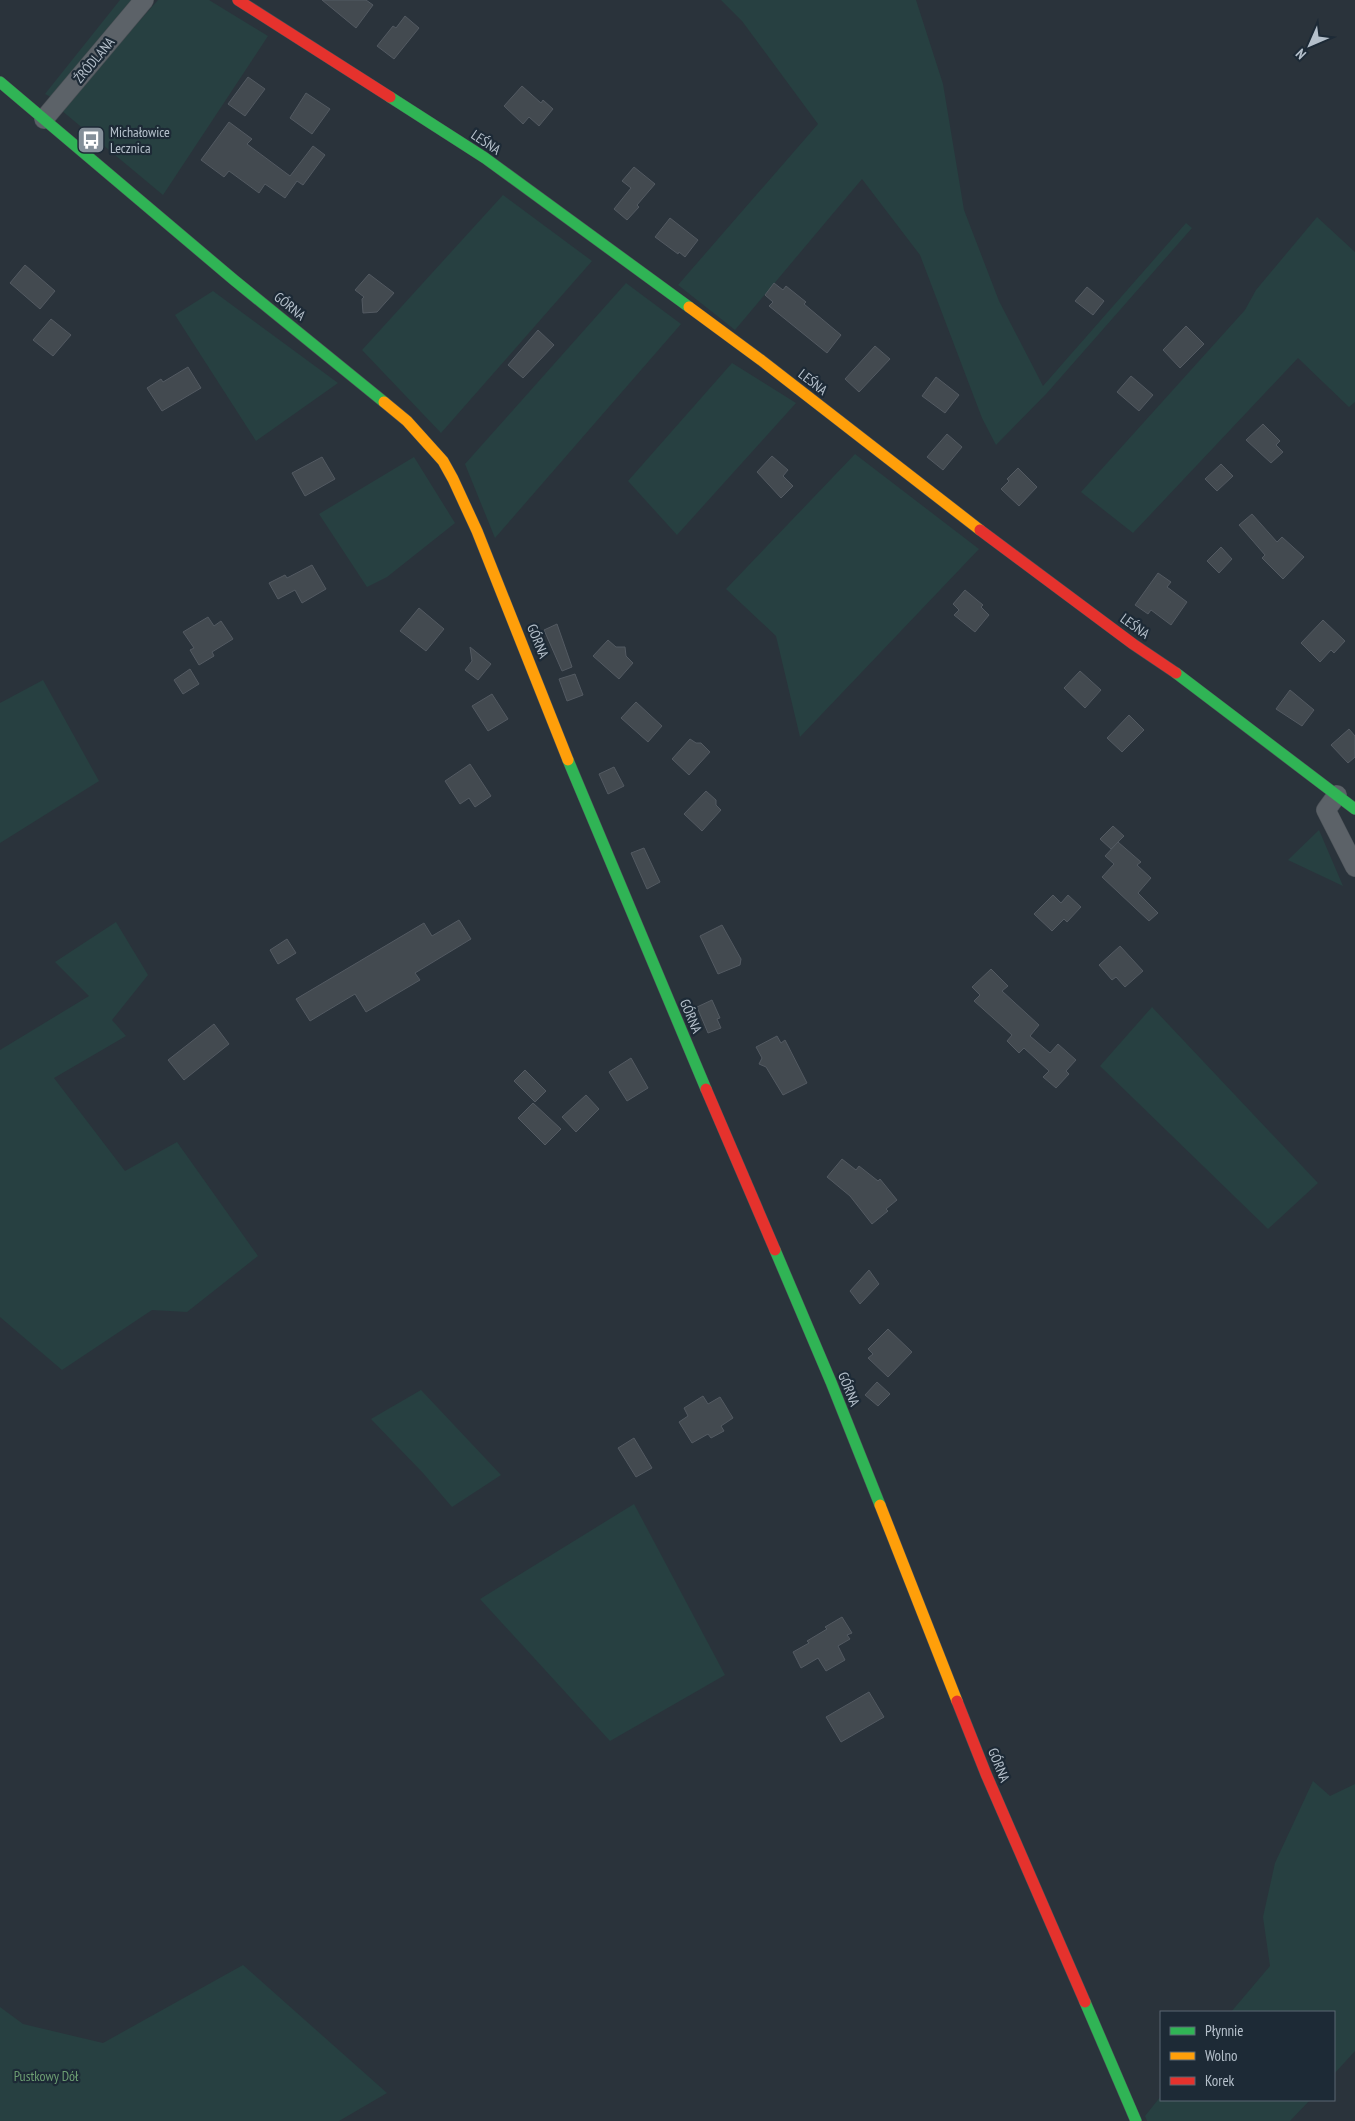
<svg xmlns="http://www.w3.org/2000/svg" width="1355" height="2121" font-family="'PT Sans Narrow',sans-serif">
  <style>
    .green { fill: #274041 }
    .building { fill: #434a50; stroke: #535a62 }
    .lines { fill: none; stroke-linecap: round; stroke-linejoin: round }
    .street-casing { stroke: #494f55; stroke-width: 20 }
    .fast-casing { stroke: #494f55; stroke-width: 12 }
    .slow-casing { stroke: #494f55; stroke-width: 12 }
    .jam-casing { stroke: #494f55; stroke-width: 12 }
    .street { stroke: #5c6268; stroke-width: 19 }
    .fast { stroke: #30b455; stroke-width: 11 }
    .slow { stroke: #ff9f0a; stroke-width: 11 }
    .jam { stroke: #e5322d; stroke-width: 11 }
    .labels { text-anchor: middle; stroke-width: 4.5; stroke-linejoin: round; paint-order: stroke }
    .street-label { font-size: 14px; fill: #b5c0cb; stroke: #1d2a36 }
    .poi-label { font-size: 14px; fill: #b5c0cb; stroke: #1d2a36; text-anchor: start }
    .park-label { font-size: 14px; fill: #6c9d72; stroke: #1d2a36 }
  </style>
  <rect width="100%" height="100%" fill="#2a333b"/>
  <g class="green">
    <polygon points="120,0 137,0 51,97 45,94"/>
    <polygon points="158,0 209,0 268,36 163,195 61,110"/>
    <polygon points="721,0 916,0 943,84 964,210 999,301 1043,386 1186,223 1192,228 1047,393 996,445 982,418 920,255 862,179 735,330 678,285 818,124 742,21"/>
    <polygon points="503,195 592,261 441,433 362,350"/>
    <polygon points="1317,217 1355,252 1355,402 1349,407 1298,358 1133,533 1081,492 1245,310 1256,290"/>
    <polygon points="626,283 681,324 495,538 465,464"/>
    <polygon points="213,291 338,383 256,441 175,315"/>
    <polygon points="732,363 796,403 677,535 628,481"/>
    <polygon points="855,454 979,549 800,737 776,636 726,589"/>
    <polygon points="414,457 455,523 387,577 367,587 319,514"/>
    <polygon points="43,680 99,781 0,843 0,703"/>
    <polygon points="1319,830 1343,886 1288,860"/>
    <polygon points="116,922 148,975 112,1020 126,1036 54,1078 125,1171 177,1142 258,1256 187,1312 152,1310 62,1370 0,1317 0,1050 89,996 55,962"/>
    <polygon points="1152,1007 1318,1183 1268,1229 1100,1066"/>
    <polygon points="421,1390 501,1475 452,1507 423,1473 371,1419"/>
    <polygon points="634,1504 725,1675 610,1741 480,1599"/>
    <polygon points="1313,1781 1330,1796 1355,1784 1355,2051 1334,2074 1334,2012 1231,2012 1270,1966 1263,1917 1275,1863"/>
    <polygon points="243,1965 387,2093 339,2121 0,2121 0,2007 23,2024 103,2043"/>
    <polygon points="1161,2096 1161,2100 1310,2100 1290,2121 1147,2121 1145,2116"/>
  </g>
  <g class="building">
    <polygon points="322,0 366,0 373,5 356,28"/>
    <polygon points="405,16 419,28 394,59 377,46 393,26 396,28"/>
    <polygon points="248,77 265,89 245,116 228,104"/>
    <polygon points="522,86 541,103 543,100 553,109 539,126 529,117 523,124 504,106"/>
    <polygon points="306,93 330,109 312,134 290,118"/>
    <polygon points="229,122 252,139 247,144 290,176 313,146 325,155 303,185 297,181 285,198 265,184 259,193 229,171 224,177 201,160"/>
    <polygon points="634,167 655,184 637,205 639,207 627,220 614,209 631,188 622,181"/>
    <polygon points="670,218 698,240 685,257 679,252 678,254 655,237"/>
    <polygon points="25,265 55,291 40,309 10,283"/>
    <polygon points="369,274 394,293 377,312 363,313 362,299 364,297 355,290"/>
    <polygon points="774,283 783,290 786,286 806,302 804,304 841,335 827,353 769,306 773,302 765,295"/>
    <polygon points="1087,287 1104,301 1093,315 1075,301"/>
    <polygon points="51,319 71,335 53,356 33,340"/>
    <polygon points="1186,326 1204,344 1180,368 1163,350"/>
    <polygon points="538,330 554,345 523,378 508,365"/>
    <polygon points="875,346 890,359 859,392 845,379"/>
    <polygon points="188,367 201,388 162,411 147,388 161,379 163,382"/>
    <polygon points="1131,376 1153,395 1139,411 1117,392"/>
    <polygon points="936,377 959,395 945,413 922,396"/>
    <polygon points="1263,424 1280,441 1276,445 1283,452 1271,463 1246,440"/>
    <polygon points="947,434 962,447 943,470 927,457"/>
    <polygon points="772,456 788,470 783,476 793,486 781,498 757,472"/>
    <polygon points="322,457 335,479 305,496 292,473"/>
    <polygon points="1221,464 1233,476 1217,491 1205,479"/>
    <polygon points="1018,468 1037,487 1019,506 1001,489 1009,481 1007,479"/>
    <polygon points="1252,514 1277,542 1282,537 1304,557 1283,579 1262,558 1265,555 1239,525"/>
    <polygon points="1221,547 1232,559 1219,573 1207,561"/>
    <polygon points="312,565 326,589 302,603 295,590 278,599 269,583 285,575 287,578"/>
    <polygon points="1158,573 1171,582 1167,587 1187,602 1171,625 1151,610 1148,614 1135,605"/>
    <polygon points="965,590 983,605 981,607 989,615 975,632 954,615 959,610 953,604"/>
    <polygon points="419,608 444,629 426,651 400,631"/>
    <polygon points="208,617 214,626 221,621 233,639 212,652 214,656 199,665 190,650 194,648 183,632"/>
    <polygon points="1323,620 1345,641 1334,653 1331,650 1320,662 1301,643"/>
    <polygon points="557,624 572,667 562,671 544,630"/>
    <polygon points="608,640 616,647 625,647 626,656 633,663 619,679 593,656"/>
    <polygon points="470,647 491,664 478,680 465,670 472,661"/>
    <polygon points="190,669 199,684 183,694 174,680"/>
    <polygon points="1080,671 1101,690 1085,708 1064,688"/>
    <polygon points="575,674 583,695 567,701 559,679"/>
    <polygon points="1290,690 1314,710 1302,726 1276,709"/>
    <polygon points="492,694 508,719 488,731 472,706"/>
    <polygon points="636,702 662,726 648,742 621,718"/>
    <polygon points="1129,715 1144,730 1122,752 1107,738"/>
    <polygon points="1349,729 1355,736 1355,757 1348,763 1331,745"/>
    <polygon points="690,739 696,743 701,743 710,752 689,775 672,759"/>
    <polygon points="470,764 491,796 475,807 469,798 460,804 445,781"/>
    <polygon points="614,767 624,786 608,794 599,774"/>
    <polygon points="706,791 716,800 716,805 721,810 702,831 684,814"/>
    <polygon points="1113,826 1124,836 1111,849 1100,839"/>
    <polygon points="1118,842 1141,862 1137,865 1151,878 1138,893 1158,913 1149,921 1102,877 1114,864 1105,856"/>
    <polygon points="644,848 660,882 647,889 631,853"/>
    <polygon points="1053,895 1061,903 1068,895 1081,907 1067,922 1064,919 1052,931 1034,914"/>
    <polygon points="459,920 471,939 415,973 420,980 366,1012 355,994 310,1021 296,999 424,923 432,936"/>
    <polygon points="722,925 741,959 740,965 718,974 700,936"/>
    <polygon points="287,939 296,953 278,964 270,950"/>
    <polygon points="1120,946 1143,971 1125,987 1116,977 1112,980 1099,965"/>
    <polygon points="991,969 1008,986 1002,991 1039,1025 1030,1036 1050,1053 1058,1044 1076,1060 1066,1071 1069,1074 1056,1088 1043,1077 1049,1071 1024,1048 1019,1053 1007,1041 1012,1035 974,1001 980,995 972,987"/>
    <polygon points="712,1000 720,1018 717,1019 721,1028 708,1033 697,1007"/>
    <polygon points="214,1024 229,1044 184,1080 168,1060"/>
    <polygon points="777,1036 781,1043 785,1040 807,1083 783,1095 766,1067 759,1064 762,1058 756,1047"/>
    <polygon points="631,1058 648,1088 627,1101 609,1072"/>
    <polygon points="525,1070 546,1091 535,1102 514,1081"/>
    <polygon points="586,1095 599,1109 576,1132 562,1117"/>
    <polygon points="533,1103 561,1129 545,1145 518,1118"/>
    <polygon points="842,1159 856,1170 859,1166 878,1181 880,1179 897,1200 886,1209 888,1211 872,1224 850,1196 827,1177"/>
    <polygon points="869,1270 879,1284 860,1304 850,1291"/>
    <polygon points="888,1329 912,1352 888,1377 868,1358 873,1354 868,1349"/>
    <polygon points="877,1382 890,1394 878,1406 865,1395"/>
    <polygon points="703,1396 708,1404 720,1397 733,1418 721,1426 724,1431 711,1438 708,1434 692,1443 679,1422 688,1416 684,1408"/>
    <polygon points="634,1438 652,1468 636,1477 618,1448"/>
    <polygon points="842,1617 852,1633 847,1635 850,1639 838,1646 845,1660 826,1671 818,1658 801,1668 793,1652 809,1643 807,1641 827,1629 825,1627"/>
    <polygon points="869,1692 884,1717 841,1742 826,1717"/>
  </g>
  <g class="lines">
    <g class="street-casing">
      <g id="street">
        <polyline points="44,119 144,0"/>
        <polyline points="1337,795 1326,810 1355,867"/>
      </g>
    </g>
    <g class="fast-casing">
      <g id="fast">
        <polyline points="0,82 234,280 384,402"/>
        <polyline points="390,97 485,158 689,307"/>
        <polyline points="1176,673 1355,809"/>
        <polyline points="568,760 706,1089"/>
        <polyline points="775,1250 831,1382 880,1505"/>
        <polyline points="1085,2002 1136,2121"/>
      </g>
    </g>
    <g class="slow-casing">
      <g id="slow">
        <polyline points="689,307 761,360 980,530"/>
        <polyline points="384,402 407,421 443,461 453,479 477,531 568,760"/>
        <polyline points="880,1505 957,1701"/>
      </g>
    </g>
    <g class="jam-casing">
      <g id="jam">
        <polyline points="238,0 390,97"/>
        <polyline points="980,530 1133,644 1176,673"/>
        <polyline points="706,1089 775,1250"/>
        <polyline points="957,1701 986,1774 1085,2002"/>
      </g>
    </g>
    <use href="#street" class="street"/>
    <use href="#fast" class="fast"/>
    <use href="#slow" class="slow"/>
    <use href="#jam" class="jam"/>
  </g>
  <defs>
    <g id="bus-square" transform="scale(1.4375)"><rect x="-9" y="-9" width="18" height="18" rx="4" fill="#848f99" stroke="#1d2a36"/><path d="M-5-6H5V4H4V6H2V4H-2V6H-4V4H-5ZM-3.5-4V0h7V-4ZM-3.5 1.2v1.5H-2V1.2ZM2 1.2v1.5H3.5V1.2Z" fill="#fff"/></g>
  </defs>
  <g fill-rule="evenodd">
    <use href="#bus-square" x="91" y="140"/>
  </g>
  <g class="labels">
    <g class="street-label">
      <text transform="translate(94 60) rotate(-50)" y="5">ŹRÓDLANA</text>
      <text transform="translate(486 142) rotate(34)" y="5">LEŚNA</text>
      <text transform="translate(290 306) rotate(39)" y="5">GÓRNA</text>
      <text transform="translate(813 382) rotate(38)" y="5">LEŚNA</text>
      <text transform="translate(1135 626) rotate(36)" y="5">LEŚNA</text>
      <text transform="translate(538 641) rotate(68)" y="5">GÓRNA</text>
      <text transform="translate(691 1016) rotate(67)" y="5">GÓRNA</text>
      <text transform="translate(849 1389) rotate(68)" y="5">GÓRNA</text>
      <text transform="translate(999 1765) rotate(68)" y="5">GÓRNA</text>
    </g>
    <g class="poi-label">
      <text x="110" y="137">Michałowice<tspan x="110" dy="16">Lecznica</tspan></text>
    </g>
    <g class="park-label">
      <text x="46" y="2081">Pustkowy Dół</text>
    </g>
  </g>
  <rect x="1160" y="2011" width="175" height="90" fill="#1d2a36" stroke="#5a6672"/>
  <rect x="1170" y="2027" width="25" height="8" fill="#30b455" stroke="#5a6672"/>
  <text x="1205" y="2036" font-size="15" fill="#b5c0cb">Płynnie</text>
  <rect x="1170" y="2052" width="25" height="8" fill="#ff9f0a" stroke="#5a6672"/>
  <text x="1205" y="2061" font-size="15" fill="#b5c0cb">Wolno</text>
  <rect x="1170" y="2077" width="25" height="8" fill="#e5322d" stroke="#5a6672"/>
  <text x="1205" y="2086" font-size="15" fill="#b5c0cb">Korek</text>
  <g transform="translate(1310 45) rotate(225)" stroke="#1d2a36" stroke-width="4" paint-order="stroke">
  <path d="M0-4L9 19L0 12L-9 19Z" fill="#b5c0cb"/>
  <text y="-8" font-size="14" font-weight="bold" text-anchor="middle" fill="#b5c0cb">N</text>
  </g>
</svg>
